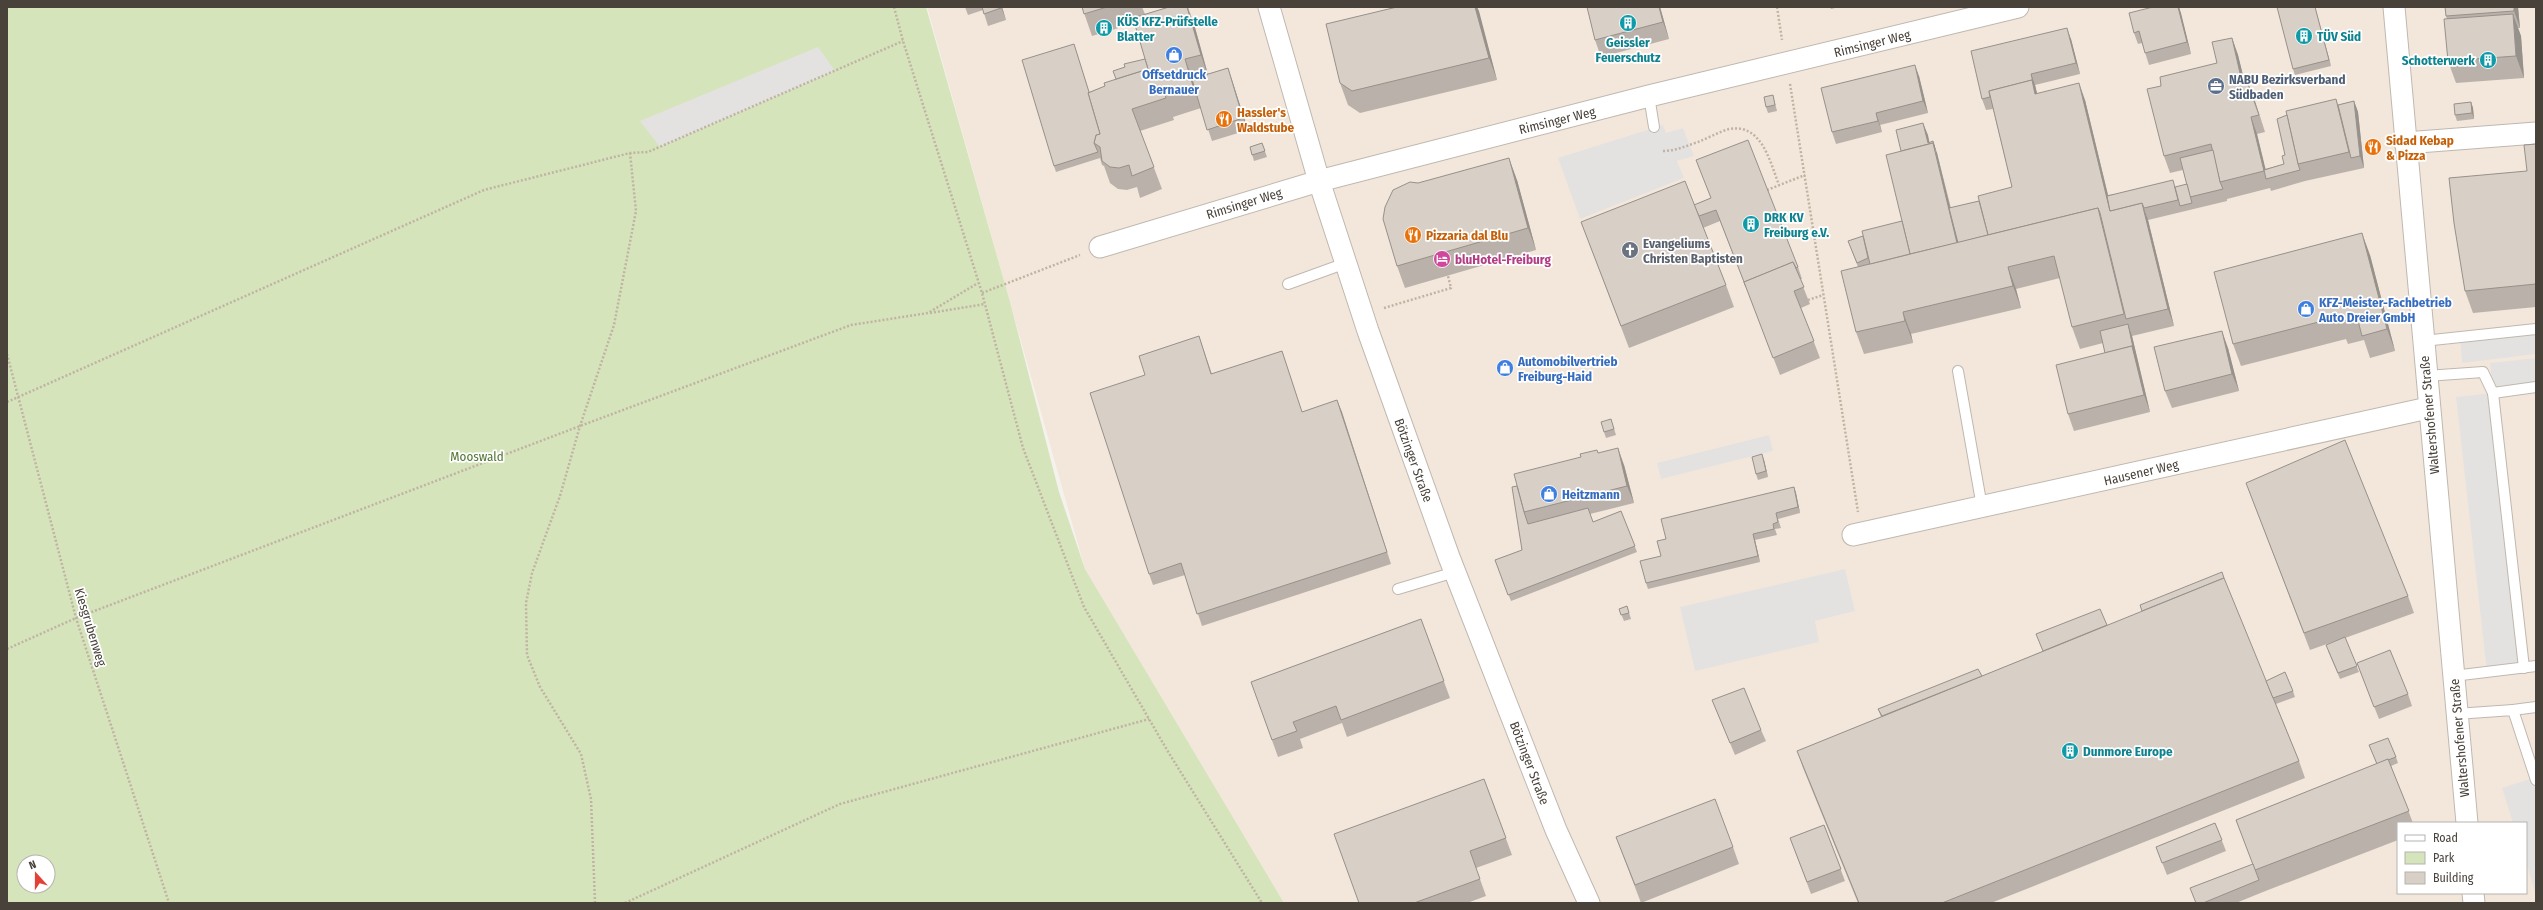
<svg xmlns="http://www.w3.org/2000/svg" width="2543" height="910" font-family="'Fira Sans Condensed',sans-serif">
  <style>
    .commercial { fill: #f3e7db; fill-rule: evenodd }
    .green { fill: #d5e4bb; fill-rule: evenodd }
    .parking { fill: #e4e2e0 }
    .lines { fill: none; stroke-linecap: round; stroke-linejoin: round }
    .service-casing { stroke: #bfb8b0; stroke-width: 12 }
    .minor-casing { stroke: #bfb8b0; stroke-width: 23 }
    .path { stroke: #c0b3a3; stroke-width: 2.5; stroke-dasharray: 2 2; stroke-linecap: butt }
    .service { stroke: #fff; stroke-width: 10 }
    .minor { stroke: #fff; stroke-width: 21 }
    .wall { fill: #bab2aa }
    .shaded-wall { fill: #97918b }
    .building { fill: #d8cfc6; stroke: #97918b }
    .labels { text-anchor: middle; stroke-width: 3.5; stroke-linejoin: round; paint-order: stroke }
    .culture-label { font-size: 13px; font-weight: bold; fill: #0d838f; stroke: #fff; text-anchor: start }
    .street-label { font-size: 13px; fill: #49423b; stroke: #fff }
    .shop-label { font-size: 13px; font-weight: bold; fill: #366cbe; stroke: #fff; text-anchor: start }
    .service-label { font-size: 13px; font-weight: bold; fill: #4e5e75; stroke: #fff; text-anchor: start }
    .food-label { font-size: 13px; font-weight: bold; fill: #c56008; stroke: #fff; text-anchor: start }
    .worship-label { font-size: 13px; font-weight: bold; fill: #5b616d; stroke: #fff; text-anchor: start }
    .hotel-label { font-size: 13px; font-weight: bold; fill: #b23c85; stroke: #fff; text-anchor: start }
    .park-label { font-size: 13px; fill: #527533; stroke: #fff }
  </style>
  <rect width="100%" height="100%" fill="#f5f2ed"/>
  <path class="commercial" d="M927 7H2536V903H1284L1085 569ZM2398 823H2526V893H2398Z"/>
  <path class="green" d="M7 7H926L1010 302 1059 492 1085 569 1284 903H7ZM24 862H48V886H24Z"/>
  <g class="parking">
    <polygon points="818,47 835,71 660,147 640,121"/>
    <polygon points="1663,125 1666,133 1683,128 1694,156 1677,161 1684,178 1580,219 1558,158"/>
    <polygon points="2536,329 2536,354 2462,363 2460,337"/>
    <polygon points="2536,358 2536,387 2494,393 2524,668 2487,672 2456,397 2493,393 2490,363"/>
    <polygon points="1769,435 1773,451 1661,479 1657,463"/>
    <polygon points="1845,569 1855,611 1815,621 1819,642 1695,671 1680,607"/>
    <polygon points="2536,777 2536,895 2526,863 2526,823 2513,823 2502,788"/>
  </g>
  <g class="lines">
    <g class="service-casing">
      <g id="service">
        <polyline points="1649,96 1654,127"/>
        <polyline points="1288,284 1346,263"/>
        <polyline points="2423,341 2536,329"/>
        <polyline points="1958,371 1982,507"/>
        <polyline points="2426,376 2483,372 2493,393 2536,387"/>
        <polyline points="2493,393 2524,668"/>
        <polyline points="1398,589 1455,572"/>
        <polyline points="2453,676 2536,666"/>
        <polyline points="2513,710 2536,707"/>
        <polyline points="2456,714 2513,710 2536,780"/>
      </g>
    </g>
    <g class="minor-casing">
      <g id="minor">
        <polyline points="1269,7 1319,181 1368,331 1449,557 1556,830 1589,903"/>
        <polyline points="2394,7 2467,823"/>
        <polyline points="2405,143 2536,133"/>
        <polyline points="1100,247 1319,181 1649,96 2018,7"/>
        <polyline points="1853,535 2428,408"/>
        <polyline points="2473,893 2474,903"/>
      </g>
    </g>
    <g class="path">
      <polyline points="894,7 903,41 982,293 1023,448 1084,607 1167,750 1262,903"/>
      <polyline points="1777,7 1782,40"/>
      <polyline points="1790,84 1858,512"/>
      <path d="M1663 151C1675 151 1686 146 1698 142 1708 138 1719 132 1729 129 1762 123 1770 162 1779 185"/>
      <polyline points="1767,190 1805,175"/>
      <polyline points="982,293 1080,255"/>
      <polyline points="1808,300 1823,295"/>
      <polyline points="1384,308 1451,288 1448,276"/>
      <polyline points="930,313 985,304"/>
      <polyline points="7,354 76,618 169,903"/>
      <polyline points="7,402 484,190 630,153 648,152 903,41"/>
      <polyline points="7,649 76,618 580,426 851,325 928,313 978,283"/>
      <polyline points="595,903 591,799 581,754 540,687 527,655 526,603 532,573 560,496 580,426 614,325 636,211 630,153"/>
      <polyline points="625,903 840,804 1149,719"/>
    </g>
    <use href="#service" class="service"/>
    <use href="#minor" class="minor"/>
  </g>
  <g class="wall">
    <polygon points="965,7 1002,7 1006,20 988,26 983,10 968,15"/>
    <polygon points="1082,7 1142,7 1145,14 1169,7 1188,7 1194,24 1208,74 1228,68 1248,130 1212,141 1201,108 1173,117 1174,120 1140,131 1162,189 1140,198 1137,187 1127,190 1118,189 1110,183 1104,166 1102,165 1100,158 1056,172 1054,166 1074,44 1089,92 1105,86 1116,79 1125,67 1145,59 1135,23 1092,36"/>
    <polygon points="1397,7 1477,7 1497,80 1360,113 1348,105 1340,83"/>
    <polygon points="1660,7 1669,39 1601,57 1595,40"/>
    <polygon points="1830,7 1839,7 1831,9"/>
    <polygon points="2153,7 2179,7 2191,54 2149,65 2142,43 2138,44 2134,33"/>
    <polygon points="2315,7 2331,66 2295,75 2293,69"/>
    <polygon points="2518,7 2520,28 2518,28 2521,36 2524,78 2456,83 2448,61 2447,19 2446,16"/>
    <polygon points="2232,38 2238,55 2244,81 2247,81 2265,132 2257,134 2265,169 2284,164 2285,155 2336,99 2338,105 2354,101 2358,112 2364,168 2305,181 2271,191 2270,188 2227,199 2227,201 2148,220 2174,326 2132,336 2150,412 2074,431 2068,414 2105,353 2103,343 2080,349 2072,327 2060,278 2016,289 2021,308 1911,334 1913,343 1864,354 1856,332 1858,267 1848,241 1863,236 1902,221 1901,151 1923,123 1929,142 1937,153 1951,208 1979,201 2012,187 1993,109 1986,110 1982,99 2071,39 2080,74 2035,85 2037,94 2085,100 2108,195 2175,187 2187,184 2183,170 2170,173 2164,156 2161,86 2217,63"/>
    <polygon points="1919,76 1928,113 1880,125 1882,132 1836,144 1832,132"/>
    <polygon points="1773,95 1777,111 1768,113 1766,107"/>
    <polygon points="2471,102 2473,108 2474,119 2457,121 2455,115"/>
    <polygon points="1262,143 1267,157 1254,161 1250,147"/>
    <polygon points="2536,144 2536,307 2473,313 2465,291 2527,171"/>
    <polygon points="1517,180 1536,250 1405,288 1397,266 1418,183"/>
    <polygon points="1710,198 1798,267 1802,279 1800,279 1810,304 1801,308 1820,358 1780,375 1720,221 1703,228 1726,285 1734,307 1629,348 1581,222 1694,205"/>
    <polygon points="2370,255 2395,351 2370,358 2364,340 2348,344 2346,339 2241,366 2233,344"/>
    <polygon points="1199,336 1212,374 1282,351 1302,412 1337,400 1391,564 1202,626 1185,575 1153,585 1149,574 1145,375"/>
    <polygon points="2228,348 2239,391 2172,408 2165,391"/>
    <polygon points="1611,419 1616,435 1606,438 1604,432"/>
    <polygon points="1598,453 1624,465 1634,503 1590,514 1593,522 1621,511 1637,552 1511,601 1495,560 1522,550 1517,486"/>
    <polygon points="1764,460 1768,477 1758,480 1756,474"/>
    <polygon points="2246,483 2408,596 2414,613 2345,638 2359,672 2340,679 2328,651 2338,640 2310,650"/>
    <polygon points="1794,487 1796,493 1800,513 1778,519 1781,528 1775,529 1777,535 1755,540 1760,562 1648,589 1646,583 1661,556 1666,539"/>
    <polygon points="1627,606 1631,619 1624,621 1619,609"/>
    <polygon points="1421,619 1450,698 1347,737 1342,723 1300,739 1303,748 1278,757 1251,682"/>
    <polygon points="2107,625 2266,681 2293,691 2295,697 2276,704 2299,761 2305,778 1991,903 1858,903 1803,768 1797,751 1881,717 1878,709 1982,676"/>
    <polygon points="2357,663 2408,694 2412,706 2379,719"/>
    <polygon points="1712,700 1761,730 1766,741 1735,755 1717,712"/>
    <polygon points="2369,745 2396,757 2398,763 2391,766 2413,823 2398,823 2398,840 2263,892 2236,903 2195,903 2253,864 2236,820 2377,764"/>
    <polygon points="1484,779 1512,855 1476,868 1486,896 1467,903 1359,903"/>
    <polygon points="2215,823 2226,851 2167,875 2156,847"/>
    <polygon points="1824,825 1845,881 1811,894 1790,838"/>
    <polygon points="1616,837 1733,847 1739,864 1641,903"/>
  </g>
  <g class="shaded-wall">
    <polygon points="1001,7 1002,7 1006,20"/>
    <polygon points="1187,7 1194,24 1211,86 1201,55"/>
    <polygon points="1475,7 1477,7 1479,11 1497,80 1489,58"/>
    <polygon points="1659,7 1660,7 1669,39 1663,22"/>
    <polygon points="2178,7 2179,7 2181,13 2191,54 2187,42"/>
    <polygon points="2315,7 2331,66 2329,60"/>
    <polygon points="2514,7 2518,7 2520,28 2514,11"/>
    <polygon points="2513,14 2521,36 2524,78 2516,56"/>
    <polygon points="2067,28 2071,39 2080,74 2076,63"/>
    <polygon points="2232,38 2238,55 2249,99 2242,82"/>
    <polygon points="1185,59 1193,81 1201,108 1193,86"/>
    <polygon points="1915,65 1919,76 1928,113 1923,101"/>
    <polygon points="1228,68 1232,80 1248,130 1243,118"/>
    <polygon points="2031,74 2035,85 2038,97 2035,94 2032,80"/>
    <polygon points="2247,81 2254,98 2265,132"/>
    <polygon points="2079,83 2085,100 2113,216 2110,211"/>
    <polygon points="2354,101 2358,112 2364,168 2360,156"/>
    <polygon points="2471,102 2473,108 2474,119 2472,113"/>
    <polygon points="1876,113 1880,125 1882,132 1878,121"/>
    <polygon points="2251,117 2257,134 2268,179 2267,179 2264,171"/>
    <polygon points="1923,123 1928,135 1931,150 1928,143"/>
    <polygon points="1933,141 1937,153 1961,253 1958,248"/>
    <polygon points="1509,158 1517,180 1536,250 1528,228"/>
    <polygon points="2142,203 2148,220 2174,326 2168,309"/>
    <polygon points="2362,233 2370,255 2395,351 2387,329"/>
    <polygon points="2008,267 2016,289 2021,308 2013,286"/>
    <polygon points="1903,312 1911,334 1913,343 1905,321"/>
    <polygon points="2128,324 2132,336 2150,412 2144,395 2132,346"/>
    <polygon points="2222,331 2228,348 2239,391 2232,374"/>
    <polygon points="1337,400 1342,412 1391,564 1387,552"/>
    <polygon points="1618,448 1624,465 1634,503 1627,486"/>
    <polygon points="1762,454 1764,460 1768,477 1766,471"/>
    <polygon points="1794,487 1796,493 1800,513 1798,507"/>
    <polygon points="1753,534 1755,540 1760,562 1758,556"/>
  </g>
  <g class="building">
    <polygon points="982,7 1001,7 1001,8 984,14"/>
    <polygon points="1082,7 1107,7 1084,14"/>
    <polygon points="1169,7 1187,7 1201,55 1185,59 1193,86 1165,95 1166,98 1132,109 1154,167 1132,176 1129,165 1119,168 1110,167 1102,161 1100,147 1094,143 1096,135 1100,134 1088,93 1105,86 1104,83 1148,69 1133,18"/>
    <polygon points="1397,7 1475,7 1489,58 1352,91 1340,83 1326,24"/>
    <polygon points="1587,7 1659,7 1663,22 1595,40"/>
    <polygon points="2153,7 2178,7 2187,42 2145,53 2139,31 2134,33 2129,13"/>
    <polygon points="2277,7 2315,7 2329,60 2293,69"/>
    <polygon points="2445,7 2514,7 2514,11 2446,16"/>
    <polygon points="2513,14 2516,56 2448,61 2444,19"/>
    <polygon points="2067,28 2076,63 2031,74 2034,86 2032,80 1989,91 1990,97 1982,99 1971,51"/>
    <polygon points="2232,38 2242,82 2247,81 2259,115 2251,117 2264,171 2220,182 2211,144 2164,156 2147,89 2161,86 2160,77 2217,63 2212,42"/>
    <polygon points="1074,44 1089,92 1088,93 1100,134 1096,135 1094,143 1098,152 1054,166 1022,60"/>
    <polygon points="1145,59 1148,69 1116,79 1113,71 1125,67 1124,64"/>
    <polygon points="1915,65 1923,101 1876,113 1878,121 1832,132 1821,88"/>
    <polygon points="1228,68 1243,118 1207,130 1192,79"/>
    <polygon points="1207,71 1208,74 1192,79 1191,75"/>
    <polygon points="2032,80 2035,94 2079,83 2110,211 2142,203 2168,309 2126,319 2100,213 2098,208 1988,235 1978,196 2012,187 1989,91"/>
    <polygon points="1773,95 1775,105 1766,107 1764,97"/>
    <polygon points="2336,99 2349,152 2298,164 2286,111"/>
    <polygon points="2354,101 2360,156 2351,158 2338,105"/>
    <polygon points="2471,102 2472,113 2455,115 2454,104"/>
    <polygon points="2287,115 2298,164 2300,170 2266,179 2264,170 2284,164 2282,156 2285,155 2277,119"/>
    <polygon points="1923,123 1928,143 1933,141 1935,149 1933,143 1901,151 1896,130"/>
    <polygon points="1748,140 1798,267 1796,268 1793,262 1744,282 1746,287 1716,210 1699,216 1694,205 1711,198 1696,160"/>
    <polygon points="1262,143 1265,151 1252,155 1250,147"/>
    <polygon points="1933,143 1957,243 1910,254 1886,155"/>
    <polygon points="2536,144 2536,284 2465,291 2454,223 2449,178 2527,171 2524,145"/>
    <polygon points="2213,150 2220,182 2223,189 2190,197 2180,158"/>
    <polygon points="1509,158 1528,228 1397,266 1383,219 1385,207 1393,190 1410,182 1418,183"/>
    <polygon points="2173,180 2178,200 2144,208 2142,203 2110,211 2107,196"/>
    <polygon points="1685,181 1726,285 1621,326 1581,222"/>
    <polygon points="2187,184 2192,203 2180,206 2175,187"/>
    <polygon points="1979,201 1988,235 1958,243 1949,208"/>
    <polygon points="2098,208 2124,314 2072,327 2054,256 2008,267 2013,286 1903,312 1905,321 1856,332 1841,271"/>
    <polygon points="1902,221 1910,254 1870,264 1862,231"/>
    <polygon points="2362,233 2387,329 2362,336 2357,317 2340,322 2338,317 2233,344 2214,272"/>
    <polygon points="1863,236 1868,258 1857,263 1848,241"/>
    <polygon points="1793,262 1804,287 1794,291 1814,341 1773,358 1744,282"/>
    <polygon points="2128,324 2134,352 2132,346 2105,353 2100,331"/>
    <polygon points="2222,331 2232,374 2165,391 2154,347"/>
    <polygon points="1199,336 1211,374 1282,351 1302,412 1337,400 1387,552 1197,614 1181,563 1149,574 1090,393 1145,375 1139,356"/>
    <polygon points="2132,346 2144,395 2068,414 2056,365"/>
    <polygon points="1611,419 1614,429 1604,432 1601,422"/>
    <polygon points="2345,440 2408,596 2304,633 2246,483"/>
    <polygon points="1618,448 1627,486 1524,512 1514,474 1581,457 1580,454 1597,450 1598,453"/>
    <polygon points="1762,454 1766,471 1756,474 1752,457"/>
    <polygon points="1517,486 1524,512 1528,524 1588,508 1593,522 1621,511 1635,546 1508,595 1495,560 1522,550 1512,487"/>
    <polygon points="1794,487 1798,507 1776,513 1778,522 1773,524 1774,529 1753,534 1758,556 1646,583 1640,561 1661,556 1657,541 1666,539 1661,519"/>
    <polygon points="2222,572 2224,578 2142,611 2140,605"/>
    <polygon points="2224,578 2299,761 1942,903 1859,903 1797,751"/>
    <polygon points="1627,606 1629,613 1621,615 1619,609"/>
    <polygon points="2100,609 2107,625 2043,651 2036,634"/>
    <polygon points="1421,619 1444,681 1341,720 1336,706 1293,722 1297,731 1272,740 1251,682"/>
    <polygon points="2345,637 2357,666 2338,673 2326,645"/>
    <polygon points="2390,650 2408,694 2374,707 2357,663"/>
    <polygon points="1978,669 1982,676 1882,716 1878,709"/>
    <polygon points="2285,672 2293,691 2273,698 2266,681"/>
    <polygon points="1744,688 1761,730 1730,743 1712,700"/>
    <polygon points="2388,738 2396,757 2388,760 2388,759 2377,764 2369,745"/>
    <polygon points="2388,759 2409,811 2255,870 2236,820"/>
    <polygon points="1484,779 1506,838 1470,851 1480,879 1414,903 1359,903 1334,834"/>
    <polygon points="1715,799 1733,847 1635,885 1616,837"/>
    <polygon points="2215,823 2222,840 2162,863 2156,847"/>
    <polygon points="1824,825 1841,869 1807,882 1790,838"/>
    <polygon points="2253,864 2259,880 2203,903 2196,903 2190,888"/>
  </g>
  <defs>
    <g id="building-disc" transform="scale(0.9)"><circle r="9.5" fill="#0f9aa8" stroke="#fff"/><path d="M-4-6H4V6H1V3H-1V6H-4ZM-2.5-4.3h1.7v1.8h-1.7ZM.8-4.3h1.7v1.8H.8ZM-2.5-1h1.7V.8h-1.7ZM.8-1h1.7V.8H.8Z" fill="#fff"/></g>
    <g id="shop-disc" transform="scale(0.9)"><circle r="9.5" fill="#3f7fe0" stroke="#fff"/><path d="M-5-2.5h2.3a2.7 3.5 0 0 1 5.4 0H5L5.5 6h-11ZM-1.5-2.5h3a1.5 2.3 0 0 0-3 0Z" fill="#fff"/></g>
    <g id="office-disc" transform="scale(0.9)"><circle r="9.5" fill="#5c6f8a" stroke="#fff"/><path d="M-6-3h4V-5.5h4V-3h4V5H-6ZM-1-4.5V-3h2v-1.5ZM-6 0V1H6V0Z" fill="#fff"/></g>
    <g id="restaurant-disc" transform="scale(0.9)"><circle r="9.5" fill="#e8710a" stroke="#fff"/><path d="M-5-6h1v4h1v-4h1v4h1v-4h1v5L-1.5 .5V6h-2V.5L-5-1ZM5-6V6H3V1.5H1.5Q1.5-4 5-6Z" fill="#fff"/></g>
    <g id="church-disc" transform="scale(0.9)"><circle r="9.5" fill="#6b7280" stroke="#fff"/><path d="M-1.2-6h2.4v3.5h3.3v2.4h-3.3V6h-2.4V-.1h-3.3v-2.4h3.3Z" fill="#fff"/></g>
    <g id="hotel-disc" transform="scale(0.9)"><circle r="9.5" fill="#d1479c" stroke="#fff"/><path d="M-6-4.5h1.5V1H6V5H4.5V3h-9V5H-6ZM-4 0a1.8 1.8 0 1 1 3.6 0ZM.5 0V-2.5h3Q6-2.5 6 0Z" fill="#fff"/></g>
  </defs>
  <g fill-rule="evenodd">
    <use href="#building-disc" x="1628" y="23"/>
    <use href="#building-disc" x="1104" y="28"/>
    <use href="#building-disc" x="2304" y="36"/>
    <use href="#shop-disc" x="1174" y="55"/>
    <use href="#building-disc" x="2488" y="60"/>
    <use href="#office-disc" x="2216" y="86"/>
    <use href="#restaurant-disc" x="1224" y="119"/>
    <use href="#restaurant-disc" x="2373" y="147"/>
    <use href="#building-disc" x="1751" y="224"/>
    <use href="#restaurant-disc" x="1413" y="235"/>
    <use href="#church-disc" x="1630" y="250"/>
    <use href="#hotel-disc" x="1442" y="259"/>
    <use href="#shop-disc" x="2306" y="309"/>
    <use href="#shop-disc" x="1505" y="368"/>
    <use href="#shop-disc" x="1549" y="494"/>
    <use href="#building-disc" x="2070" y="751"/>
  </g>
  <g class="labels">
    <g class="culture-label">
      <text x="1117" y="26">KÜS KFZ-Prüfstelle<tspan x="1117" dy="15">Blatter</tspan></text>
      <text x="2317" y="41">TÜV Süd</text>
      <text x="1628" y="47" text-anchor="middle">Geissler<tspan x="1628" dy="15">Feuerschutz</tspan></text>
      <text x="2475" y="65" text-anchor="end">Schotterwerk</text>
      <text x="1764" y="222">DRK KV<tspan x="1764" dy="15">Freiburg e.V.</tspan></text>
      <text x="2083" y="756">Dunmore Europe</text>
    </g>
    <g class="street-label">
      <text transform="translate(1872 43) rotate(-14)" y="5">Rimsinger Weg</text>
      <text transform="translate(1557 120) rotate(-14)" y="5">Rimsinger Weg</text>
      <text transform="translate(1244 203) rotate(-17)" y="5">Rimsinger Weg</text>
      <text transform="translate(2429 415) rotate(-95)" y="5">Waltershofener Straße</text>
      <text transform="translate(1414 460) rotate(70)" y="5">Bötzinger Straße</text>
      <text transform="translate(2141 472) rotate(-13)" y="5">Hausener Weg</text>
      <text transform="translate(91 627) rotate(73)" y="5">Kiesgrubenweg</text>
      <text transform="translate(2459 738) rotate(-95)" y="5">Waltershofener Straße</text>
      <text transform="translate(1530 763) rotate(69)" y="5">Bötzinger Straße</text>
    </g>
    <g class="shop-label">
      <text x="1174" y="79" text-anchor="middle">Offsetdruck<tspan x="1174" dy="15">Bernauer</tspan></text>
      <text x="2319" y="307">KFZ-Meister-Fachbetrieb<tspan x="2319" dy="15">Auto Dreier GmbH</tspan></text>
      <text x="1518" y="366">Automobilvertrieb<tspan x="1518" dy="15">Freiburg-Haid</tspan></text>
      <text x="1562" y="499">Heitzmann</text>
    </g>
    <g class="service-label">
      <text x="2229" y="84">NABU Bezirksverband<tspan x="2229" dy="15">Südbaden</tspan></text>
    </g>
    <g class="food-label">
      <text x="1237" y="117">Hassler's<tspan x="1237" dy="15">Waldstube</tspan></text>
      <text x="2386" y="145">Sidad Kebap<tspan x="2386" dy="15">&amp; Pizza</tspan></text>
      <text x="1426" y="240">Pizzaria dal Blu</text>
    </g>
    <g class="worship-label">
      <text x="1643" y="248">Evangeliums<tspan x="1643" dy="15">Christen Baptisten</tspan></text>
    </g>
    <g class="hotel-label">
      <text x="1455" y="264">bluHotel-Freiburg</text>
    </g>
    <g class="park-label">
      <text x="477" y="461">Mooswald</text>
    </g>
  </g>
  <rect width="2543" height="910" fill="none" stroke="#49423b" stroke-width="16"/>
  <rect x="2397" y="822" width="130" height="72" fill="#ffffff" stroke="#b6b3b1"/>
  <rect x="2405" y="835" width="20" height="6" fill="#ffffff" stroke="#b6b3b1"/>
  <text x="2433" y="842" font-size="12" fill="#49423b">Road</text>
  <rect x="2405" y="852" width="20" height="12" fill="#d5e4bb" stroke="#b6b3b1"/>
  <text x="2433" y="862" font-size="12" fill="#49423b">Park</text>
  <rect x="2405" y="872" width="20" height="12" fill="#d8cfc6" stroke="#b6b3b1"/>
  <text x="2433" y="882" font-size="12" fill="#49423b">Building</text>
  <g transform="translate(36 874) rotate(339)"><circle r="19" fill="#ffffff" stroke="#b6b3b1"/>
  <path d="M0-3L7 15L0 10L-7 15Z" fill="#e34036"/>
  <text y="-6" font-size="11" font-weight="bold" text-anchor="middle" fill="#49423b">N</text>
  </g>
</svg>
